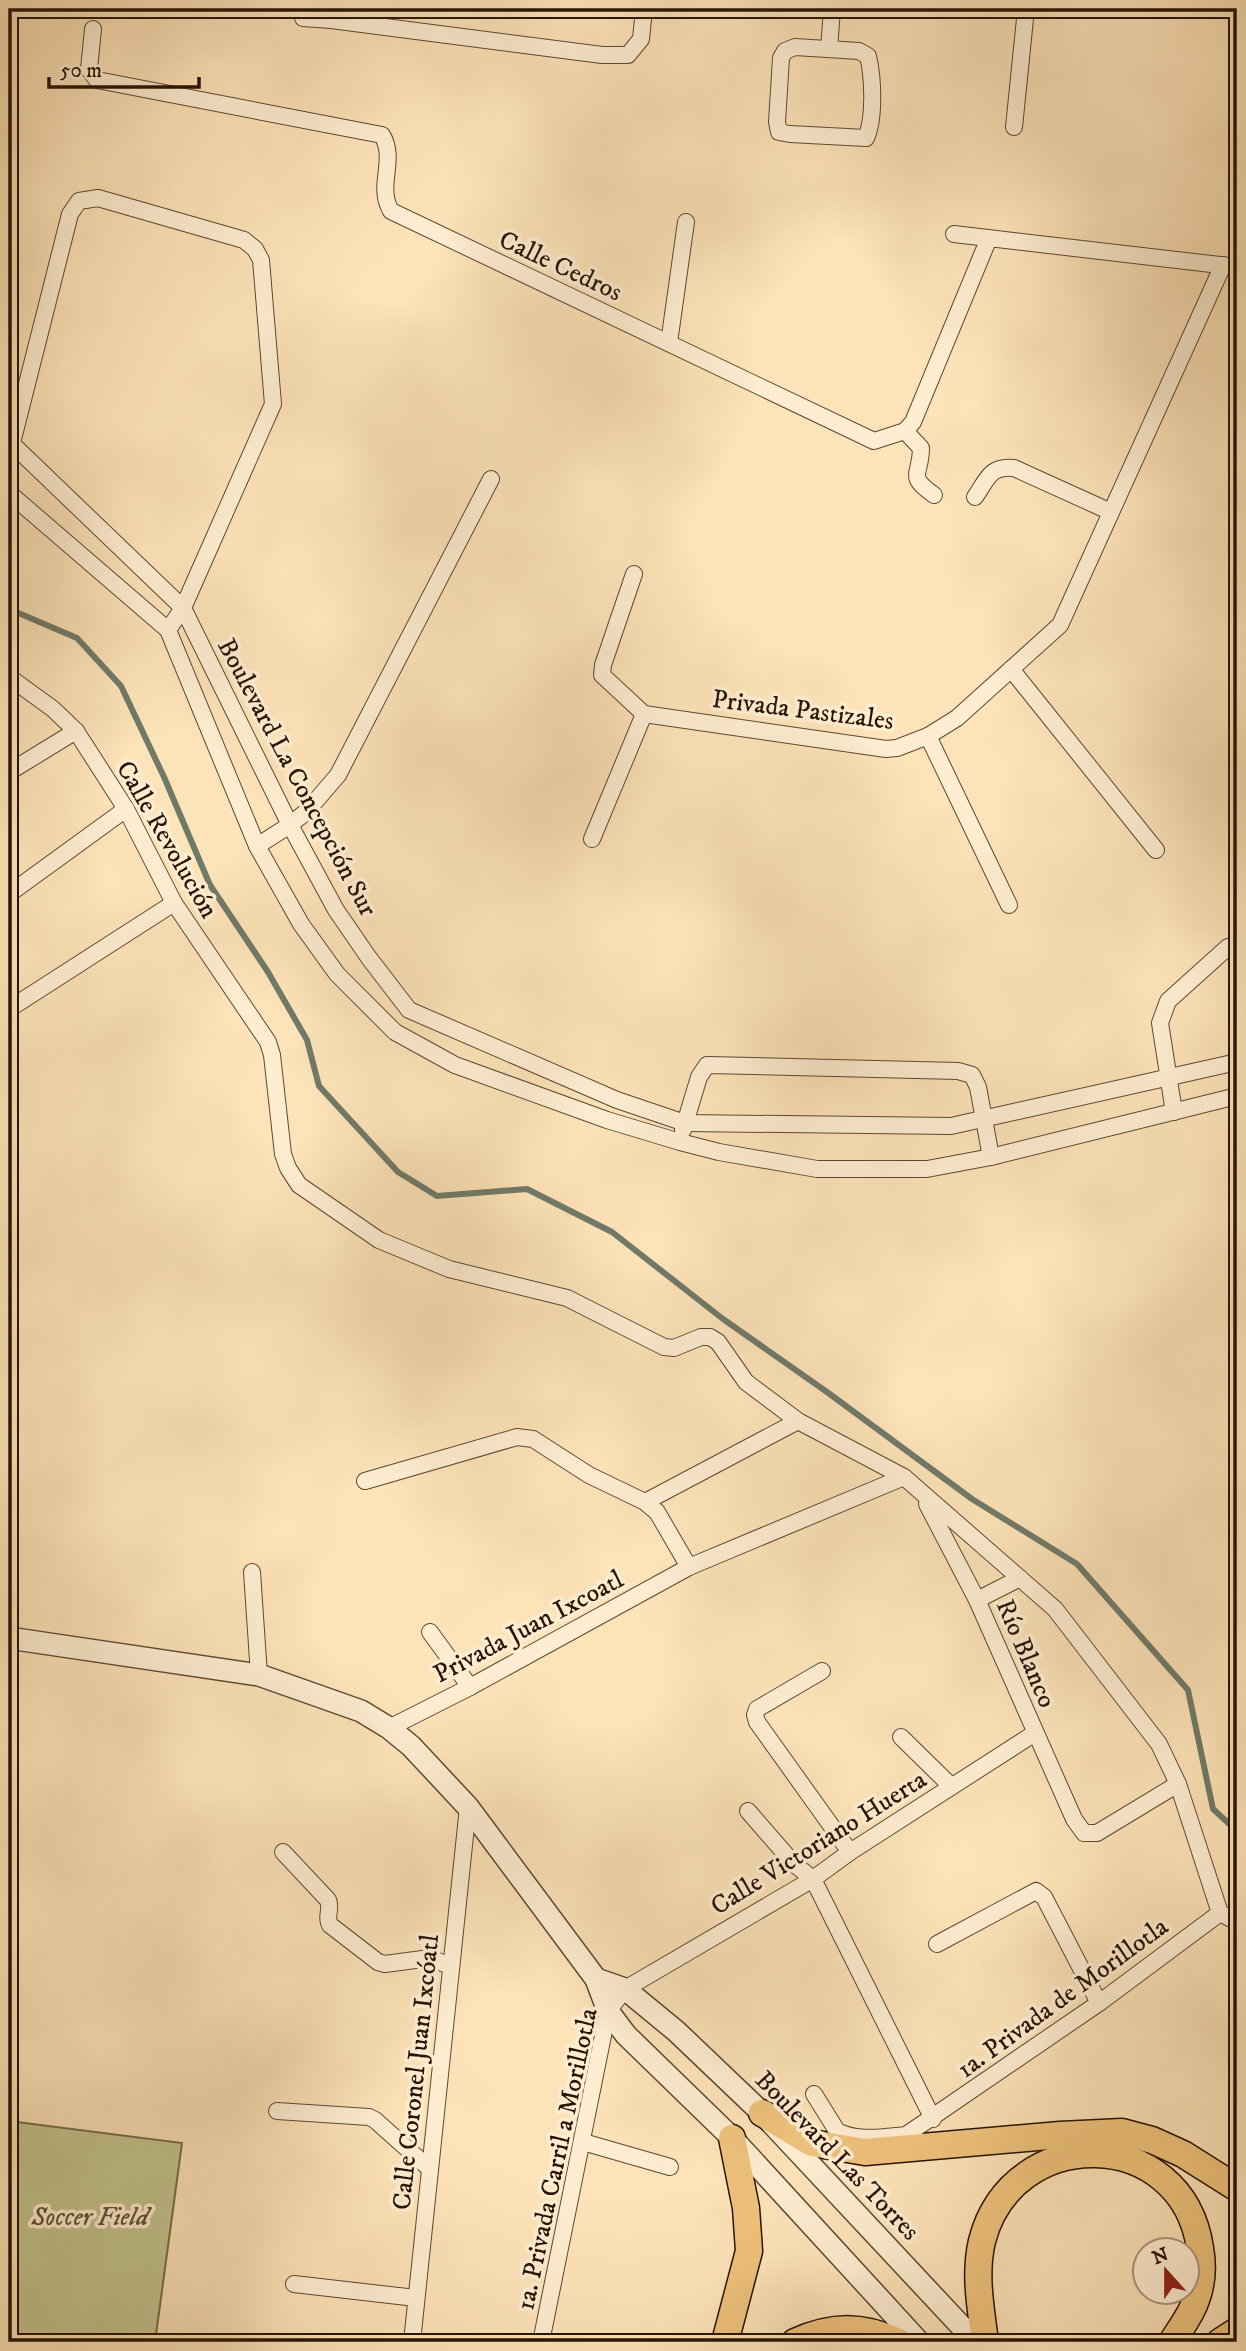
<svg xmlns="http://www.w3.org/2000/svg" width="1246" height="2351" font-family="'IM FELL DW Pica',serif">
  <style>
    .green { fill: #c2c38d; stroke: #756b4a; stroke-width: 2 }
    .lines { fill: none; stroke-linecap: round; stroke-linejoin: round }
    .stream { stroke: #707a69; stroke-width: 6 }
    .minor-casing { stroke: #5d4732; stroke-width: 18 }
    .tertiary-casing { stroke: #5d4732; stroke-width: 24 }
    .primary-casing { stroke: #281306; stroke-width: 29 }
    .minor { stroke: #feedd1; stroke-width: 16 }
    .tertiary { stroke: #feedd1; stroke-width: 21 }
    .primary { stroke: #eec27c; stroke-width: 26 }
    .labels { text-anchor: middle; stroke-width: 7; stroke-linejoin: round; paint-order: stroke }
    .street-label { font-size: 26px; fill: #281306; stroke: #feedd1 }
    .park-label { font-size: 26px; font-style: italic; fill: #5e5135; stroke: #feedd1 }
  </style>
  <rect width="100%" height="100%" fill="#fde3b8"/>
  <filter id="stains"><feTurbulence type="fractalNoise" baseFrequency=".00286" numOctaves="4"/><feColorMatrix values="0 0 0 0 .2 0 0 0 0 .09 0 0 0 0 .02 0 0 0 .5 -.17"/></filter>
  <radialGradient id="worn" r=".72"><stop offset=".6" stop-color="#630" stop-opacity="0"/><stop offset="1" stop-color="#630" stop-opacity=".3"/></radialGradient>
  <polygon class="green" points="9,2121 182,2143 155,2342 9,2342"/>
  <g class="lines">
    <polyline class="stream" points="9,609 77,638 121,686 164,777 210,885 268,972 307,1040 319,1086 398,1172 437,1196 527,1189 612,1232 723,1319 827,1392 972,1499 1077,1564 1188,1690 1213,1809 1237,1831"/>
    <g class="minor-casing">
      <g id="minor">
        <polyline points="303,18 331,20 602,55 628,55 641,39 644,9"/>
        <path d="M93 29 89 69 97 80 382 135C397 160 376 186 391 211L874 441 905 431 913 422 989 238"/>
        <path d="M795 47 859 51 868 56C873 77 875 118 866 138L790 134 779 132 777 122 781 58 785 51Z"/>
        <polyline points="829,49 832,9"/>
        <polyline points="1014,127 1026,9"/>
        <polyline points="954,234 1237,267"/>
        <polyline points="669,343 686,222"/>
        <path d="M905 431 921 448C921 476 906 475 934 495"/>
        <polyline points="9,441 183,608 290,825 336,910 369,958 409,1010 617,1100 685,1123 951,1126 1237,1062"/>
        <polyline points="12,443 70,214 79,201 98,198 244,240 255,249 261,260 273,404 183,608 168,630"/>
        <polyline points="9,493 168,630 257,846 301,924 337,974 395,1032 455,1065 607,1120 680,1142 719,1152 817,1169 927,1169 991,1157 1237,1096"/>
        <path d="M975 497C987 480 990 465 1014 468L1111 512"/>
        <polyline points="634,574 603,665 602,675 644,714 886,749 897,748 928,736 957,718 1060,625 1223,265"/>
        <polyline points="1011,669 1156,850"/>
        <polyline points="9,677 53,709 76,731 126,809 174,903 268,1042 272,1055 283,1154 288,1168 299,1185 379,1240 449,1269 567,1298 664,1347 674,1348 701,1337 710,1337 718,1342 746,1382 798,1421 904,1477 1055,1609 1159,1744 1178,1784 1220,1913 1237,1922"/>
        <polyline points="928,736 1009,905"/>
        <polyline points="9,772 76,731"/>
        <polyline points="592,839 644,714"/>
        <polyline points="257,846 290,825 307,811 338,775 491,479"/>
        <polyline points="9,894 126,809"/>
        <polyline points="9,1009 174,903"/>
        <polyline points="1174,1112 1160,1023 1168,1001 1228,947 1237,944"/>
        <polyline points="683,1130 699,1077 707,1065 958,1071 972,1075 978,1087 991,1157"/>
        <polyline points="365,1481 517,1437 533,1439 589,1475 645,1502 657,1512 689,1567"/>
        <polyline points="645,1502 798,1421"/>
        <polyline points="927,1504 977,1600 1074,1819 1084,1833 1097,1833 1178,1784"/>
        <polyline points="252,1572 259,1675"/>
        <polyline points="977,1600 1020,1578"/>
        <polyline points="430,1632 470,1687"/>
        <polyline points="822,1671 757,1709 755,1715 757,1722 850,1852"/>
        <polyline points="389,1728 470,1687 689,1567 904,1477"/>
        <polyline points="901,1737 951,1786"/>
        <polyline points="748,1811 794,1864 813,1879 933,2119"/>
        <path d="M283 1852 328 1900C332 1909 325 1917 330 1925L378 1962 385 1964 430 1958 450 1966"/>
        <polyline points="937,1944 1036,1891 1044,1897 1099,2003"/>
        <path d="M814 2094 837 2131C857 2142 884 2137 906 2135L1099 2003 1220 1913"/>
        <polyline points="277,2111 369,2117 375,2120 430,2169"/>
        <polyline points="583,2142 670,2167"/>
        <polyline points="294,2284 416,2298"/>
        <polyline points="412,2342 468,1807"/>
        <polyline points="541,2342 608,2011 625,1989 813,1879 850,1852 1035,1733"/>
      </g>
    </g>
    <g class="tertiary-casing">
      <g id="tertiary">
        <polyline points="9,1638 259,1675 361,1711 389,1728 411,1746 468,1807 596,1979 608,2011 626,2035 732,2138 919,2342"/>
        <polyline points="596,1979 625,1989 676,2031 762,2113 976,2342"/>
      </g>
    </g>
    <g class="primary-casing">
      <g id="primary">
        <polyline points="762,2113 812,2143 865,2152 1060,2135 1122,2132 1152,2140 1183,2154 1237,2188"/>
        <polyline points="725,2342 749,2251 746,2208 732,2138"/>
        <path d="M795 2342C832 2325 862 2325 899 2342"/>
        <path d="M985 2342C981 2309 974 2275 982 2241 1012 2123 1182 2125 1200 2248 1203 2265 1202 2284 1196 2300 1191 2315 1180 2329 1172 2342"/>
        <polyline points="1220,2342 1237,2331"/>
      </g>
    </g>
    <use href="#minor" class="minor"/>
    <use href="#tertiary" class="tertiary"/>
    <use href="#primary" class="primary"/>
  </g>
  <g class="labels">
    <g class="street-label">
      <text transform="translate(561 265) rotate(25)" y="9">Calle Cedros</text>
      <text transform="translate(803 709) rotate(7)" y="9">Privada Pastizales</text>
      <text transform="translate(298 777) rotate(62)" y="9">Boulevard La Concepción Sur</text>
      <text transform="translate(168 839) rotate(60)" y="9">Calle Revolución</text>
      <text transform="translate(528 1626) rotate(-28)" y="9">Privada Juan Ixcoatl</text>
      <text transform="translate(1027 1653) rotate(67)" y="9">Río Blanco</text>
      <text transform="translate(818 1842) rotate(-32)" y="9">Calle Victoriano Huerta</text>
      <text transform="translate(1062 1997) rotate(-36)" y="9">1a. Privada de Morillotla</text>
      <text transform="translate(415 2072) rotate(-84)" y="9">Calle Coronel Juan Ixcóatl</text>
      <text transform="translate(838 2155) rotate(46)" y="9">Boulevard Las Torres</text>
      <text transform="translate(556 2159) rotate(-78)" y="9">1a. Privada Carril a Morillotla</text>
    </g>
    <g class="park-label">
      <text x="90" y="2225">Soccer Field</text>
    </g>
  </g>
  <rect width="1246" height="2351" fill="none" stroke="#fde3b8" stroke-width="35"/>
  <rect x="10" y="10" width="1225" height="2330" fill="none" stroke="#281306" stroke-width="3.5"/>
  <rect x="18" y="18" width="1211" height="2316" fill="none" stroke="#281306" stroke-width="2"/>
  <g transform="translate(1166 2271) rotate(339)"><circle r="33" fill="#feedd1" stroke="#a89680" stroke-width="2"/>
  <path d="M0-5L12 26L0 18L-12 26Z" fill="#8f2418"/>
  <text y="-10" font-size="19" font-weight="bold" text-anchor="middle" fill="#281306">N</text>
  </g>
  <path d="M49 77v10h150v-10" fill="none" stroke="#281306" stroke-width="3.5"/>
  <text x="60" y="77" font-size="21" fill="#281306" stroke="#feedd1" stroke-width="5" paint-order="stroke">50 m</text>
  <rect width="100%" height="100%" filter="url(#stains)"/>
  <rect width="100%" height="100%" fill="url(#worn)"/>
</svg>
